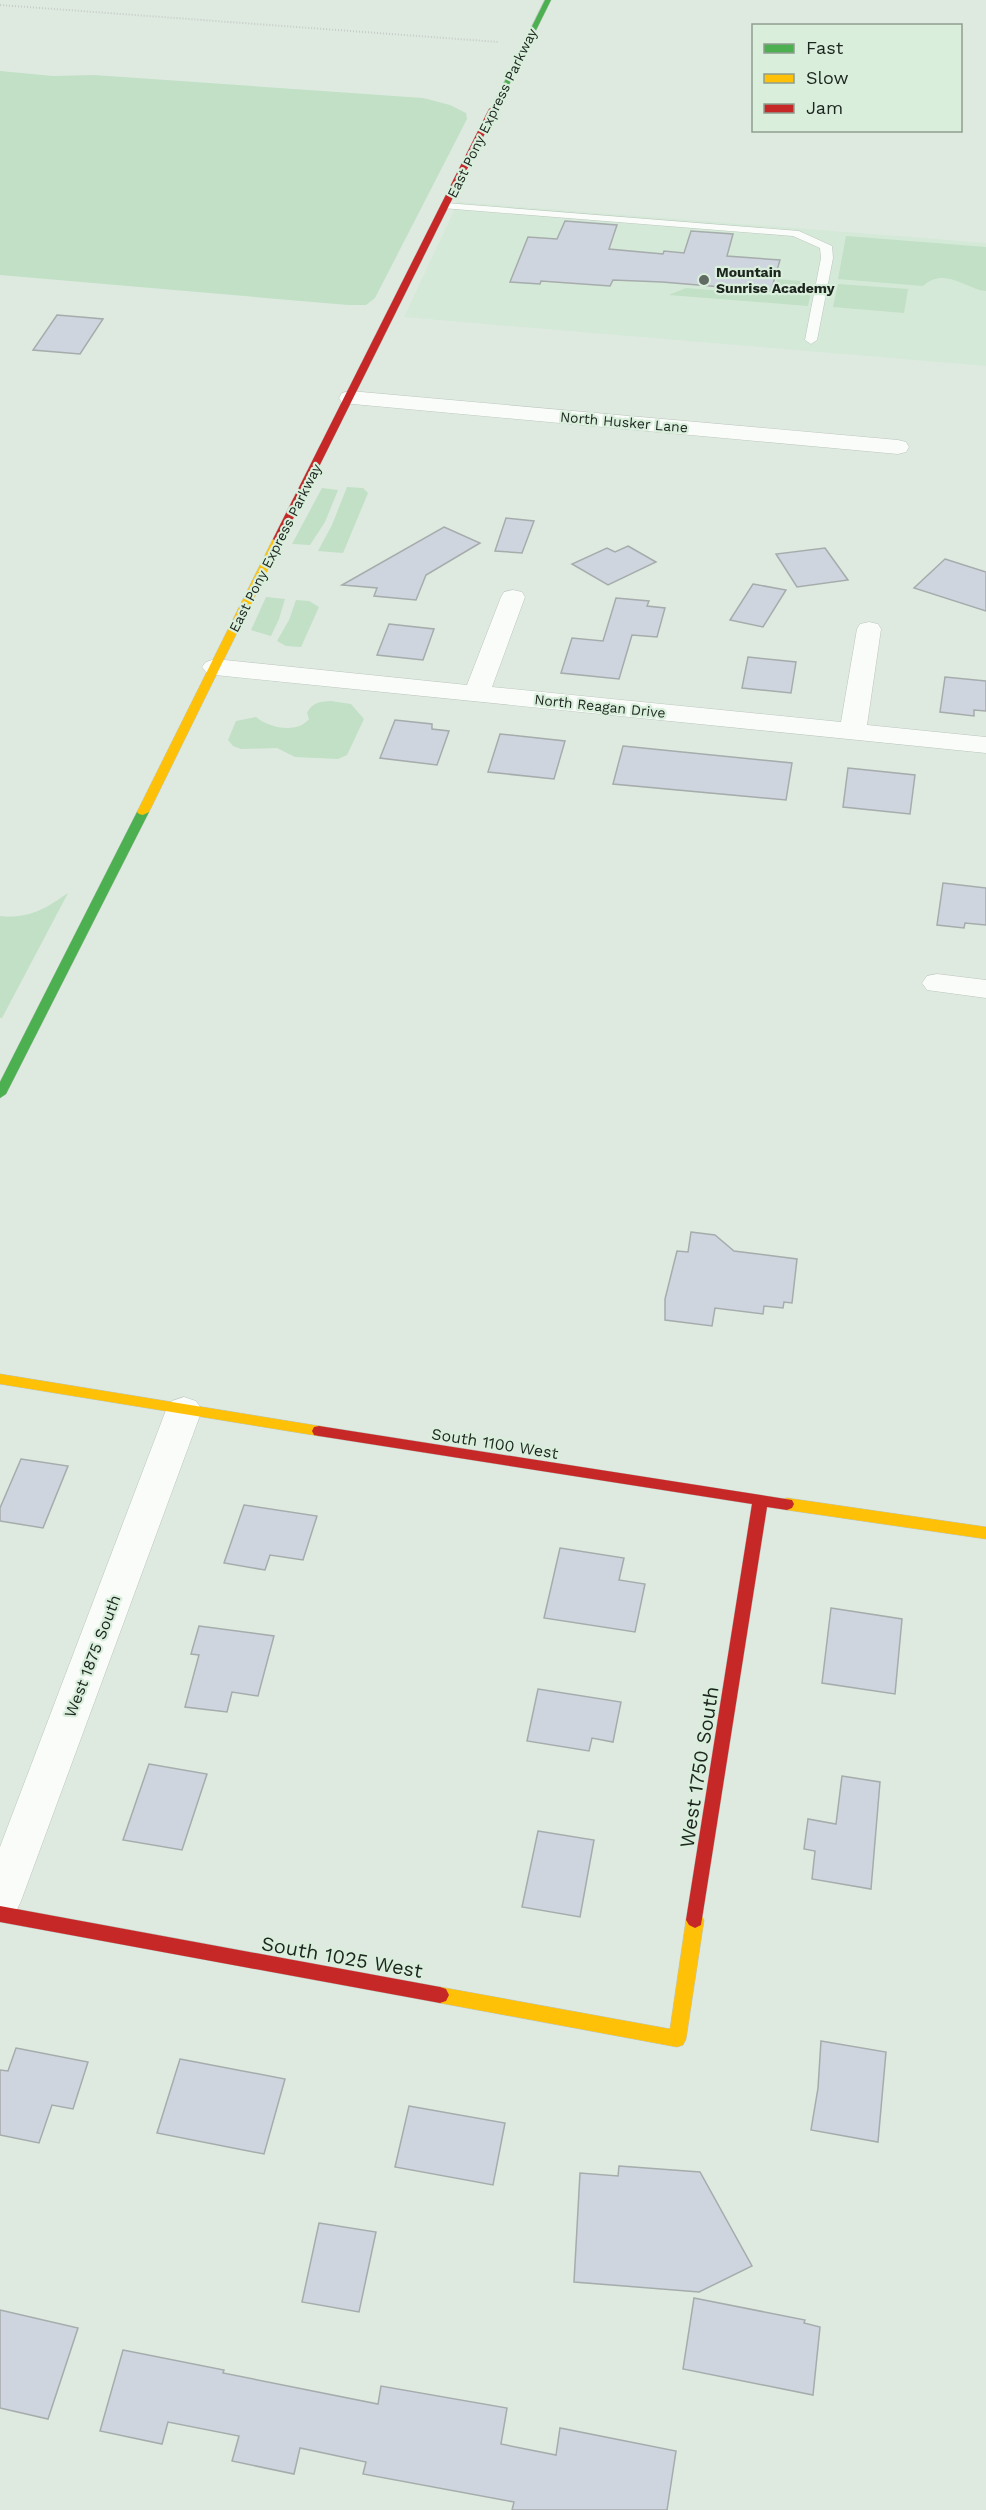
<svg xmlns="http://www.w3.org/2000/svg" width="986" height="2510" font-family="'Work Sans',sans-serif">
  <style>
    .built { fill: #d4e9d7 }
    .green { fill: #c1e0c6 }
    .building { fill: #ced5de; stroke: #a6acac; stroke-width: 1.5 }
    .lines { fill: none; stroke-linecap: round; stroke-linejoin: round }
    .lane-casing { stroke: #bcc5bd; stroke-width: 1 }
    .street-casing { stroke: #bcc5bd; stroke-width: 1 }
    .fast-casing { stroke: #bcc5bd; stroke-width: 1 }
    .slow-casing { stroke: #bcc5bd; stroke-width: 1 }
    .jam-casing { stroke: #bcc5bd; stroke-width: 1 }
    .path { stroke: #c7cbc8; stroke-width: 2; stroke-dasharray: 1 2; stroke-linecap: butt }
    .lane { fill: #fafcfa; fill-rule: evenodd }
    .street { fill: #fafcfa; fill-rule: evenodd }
    .fast { fill: #4caf50; fill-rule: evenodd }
    .slow { fill: #ffc107; fill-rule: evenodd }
    .jam { fill: #c62828; fill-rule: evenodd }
    .poi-dot { fill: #616a63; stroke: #d9efdc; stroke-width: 2 }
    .labels { text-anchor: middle; stroke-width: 4.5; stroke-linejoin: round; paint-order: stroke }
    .far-street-label { font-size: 14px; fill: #1d251f; stroke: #d9efdc }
    .far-poi-label { font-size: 14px; font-weight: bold; fill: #1d251f; stroke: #d9efdc; text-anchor: start }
    .street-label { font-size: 16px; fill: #1d251f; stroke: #d9efdc }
    .near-street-label { font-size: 20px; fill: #1d251f; stroke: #d9efdc }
  </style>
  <rect width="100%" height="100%" fill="#deeae0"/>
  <polygon class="built" points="458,202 986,243 986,366 404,317"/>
  <g class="green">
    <polygon points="0,71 53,76 94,75 423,98 450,105 466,113 467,119 375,298 366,305 348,305 0,275"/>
    <path d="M846 236 986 247V291C966 289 944 266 923 286L838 279Z"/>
    <polygon points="777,279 801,281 799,290 811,292 808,306 669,295 686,288 769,295 774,292"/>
    <polygon points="838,284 908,289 904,313 833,307"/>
    <polygon points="347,487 363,488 368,493 343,553 318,551 332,525"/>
    <polygon points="322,488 338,490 325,522 310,545 292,544"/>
    <polygon points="266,597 285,599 279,619 271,636 251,630"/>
    <polygon points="296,600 309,601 319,607 301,647 286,646 277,641 289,620"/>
    <path d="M331 701 351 704 364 719 347 755 338 759 295 757 277 748 241 749 233 746 228 740 236 721 256 717C269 728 297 734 309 719L307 713C312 702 320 702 331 701Z"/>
    <path d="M68 893 2 1018H0V916C29 919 45 909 68 893Z"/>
  </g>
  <g class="building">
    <polygon points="565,221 617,225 609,249 663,254 664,251 684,253 691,231 733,234 727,256 780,260 771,291 662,282 613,280 610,286 541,281 540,284 510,282 528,237 557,239"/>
    <polygon points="57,315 81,317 103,319 80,354 33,350"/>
    <polygon points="506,518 534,521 522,553 495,551"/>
    <polygon points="444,527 480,543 426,575 416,600 374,596 377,588 342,585"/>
    <polygon points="628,546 656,562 608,585 572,564 607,548 615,552"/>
    <polygon points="825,548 848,580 797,587 776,554"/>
    <polygon points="945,559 986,572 986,611 914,588"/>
    <polygon points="753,584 786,590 763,627 730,620"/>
    <polygon points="616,598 649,601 647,606 665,608 657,637 632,635 619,679 561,673 572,638 603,641"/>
    <polygon points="389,624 434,629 423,660 377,655"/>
    <polygon points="748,657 796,662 791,693 742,688"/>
    <polygon points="945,677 986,681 986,711 974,710 974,716 940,712"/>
    <polygon points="395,720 432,724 432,729 449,731 437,765 380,758"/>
    <polygon points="500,734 565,741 554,779 488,772"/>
    <polygon points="623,746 792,763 786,800 613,784"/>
    <polygon points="848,768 915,775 910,814 843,807"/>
    <polygon points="943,883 986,888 986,925 965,923 964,928 937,925"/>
    <polygon points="691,1232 715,1235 734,1251 797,1259 792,1303 784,1302 783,1308 764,1306 763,1314 715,1308 712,1326 665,1320 665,1299 677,1251 688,1252"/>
    <polygon points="21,1459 68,1466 43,1528 0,1521 0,1508"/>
    <polygon points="244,1505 317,1516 303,1560 270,1555 265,1570 224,1563"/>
    <polygon points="560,1548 624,1558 619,1580 645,1584 635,1632 544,1618"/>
    <polygon points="831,1608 902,1619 895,1694 822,1683"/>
    <polygon points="199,1626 274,1636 258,1696 232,1692 227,1712 185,1707 199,1655 191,1654"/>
    <polygon points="538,1689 621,1702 613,1742 592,1738 589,1751 527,1741"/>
    <polygon points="149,1764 207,1774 182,1850 123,1840"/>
    <polygon points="842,1776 880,1782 871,1889 812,1879 815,1851 804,1849 808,1819 836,1824"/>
    <polygon points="538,1831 594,1840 580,1917 522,1907"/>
    <polygon points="821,2041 886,2052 878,2142 811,2130 818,2088"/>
    <polygon points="16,2048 88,2062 73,2109 52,2105 39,2143 0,2135 0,2070 8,2071"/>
    <polygon points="180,2059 285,2079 264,2154 157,2133"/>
    <polygon points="409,2106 505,2123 493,2185 395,2167"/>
    <polygon points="619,2166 700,2172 752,2266 699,2292 574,2282 580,2173 618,2176"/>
    <polygon points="319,2223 376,2232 359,2312 302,2302"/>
    <polygon points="694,2298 805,2320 804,2323 820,2327 813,2395 683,2369"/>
    <polygon points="0,2310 78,2328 48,2419 0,2408"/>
    <polygon points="123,2350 224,2370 223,2373 378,2404 381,2386 507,2408 501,2444 556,2455 560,2428 676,2451 667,2510 512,2510 514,2502 363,2474 366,2462 300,2448 294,2474 232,2461 239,2436 168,2422 162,2444 100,2431"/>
  </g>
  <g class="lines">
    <g class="lane-casing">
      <polygon id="lane" points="446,203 799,231 832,246 833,258 817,340 811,344 805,340 821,258 820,248 793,236 442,208 442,204"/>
    </g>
    <g class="street-casing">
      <g id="street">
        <polygon points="350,391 898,440 906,442 909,447 906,452 898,454 342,403 339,398 342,393"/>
        <polygon points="513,590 522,592 525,597 492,687 841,722 857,629 860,624 869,622 878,624 881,629 867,725 986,737 986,753 215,675 206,672 202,667 206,662 215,659 467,685 501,597 504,592"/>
        <polygon points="937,974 986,980 986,998 927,990 922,983 927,976"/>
        <polygon points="184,1397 196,1401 202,1410 21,1901 15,1914 0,1919 0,1847 166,1410 172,1401"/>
      </g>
    </g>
    <g class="fast-casing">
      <g id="fast">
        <polygon points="545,0 551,0 497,109 490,111"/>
        <polygon points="143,809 149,812 6,1094 0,1098 0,1082 137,812"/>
      </g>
    </g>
    <g class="slow-casing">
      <g id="slow">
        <polygon points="278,536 283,539 149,812 143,815 139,814 137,812 273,539"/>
        <polygon points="0,1374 319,1426 324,1427 326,1431 324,1435 319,1436 0,1384"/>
        <polygon points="787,1498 986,1527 986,1539 787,1510 782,1508 780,1504 782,1500"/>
        <polygon points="695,1912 701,1915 704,1920 686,2039 683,2045 677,2047 440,2003 434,2001 431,1995 434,1989 440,1987 670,2029 686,1920 689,1915"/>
      </g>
    </g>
    <g class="jam-casing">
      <g id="jam">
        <polygon points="493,107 497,109 283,539 275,541 273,539 489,109"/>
        <polygon points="319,1426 792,1500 794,1504 792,1508 787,1510 767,1507 701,1925 695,1928 689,1925 686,1920 752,1504 319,1436 314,1435 312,1431 314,1427"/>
        <polygon points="0,1906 440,1987 446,1989 449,1995 446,2001 440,2003 0,1922"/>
      </g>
    </g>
    <polyline class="path" points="0,5 499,42"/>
    <use href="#lane" class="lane"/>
    <use href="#street" class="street"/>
    <use href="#fast" class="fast"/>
    <use href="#slow" class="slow"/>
    <use href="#jam" class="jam"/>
  </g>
  <circle class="poi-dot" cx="704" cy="280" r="6"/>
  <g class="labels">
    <g class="far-street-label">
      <text transform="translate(492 113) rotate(-64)" y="5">East Pony Express Parkway</text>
      <text transform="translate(624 422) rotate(5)" y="5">North Husker Lane</text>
      <text transform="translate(275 548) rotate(-63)" y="5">East Pony Express Parkway</text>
      <text transform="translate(600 706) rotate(6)" y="5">North Reagan Drive</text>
    </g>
    <g class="far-poi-label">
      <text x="716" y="277">Mountain<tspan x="716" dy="16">Sunrise Academy</tspan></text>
    </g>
    <g class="street-label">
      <text transform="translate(495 1443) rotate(9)" y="6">South 1100 West</text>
      <text transform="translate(92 1656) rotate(-69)" y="6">West 1875 South</text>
    </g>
    <g class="near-street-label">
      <text transform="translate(699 1767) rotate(-81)" y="7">West 1750 South</text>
      <text transform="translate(342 1957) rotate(10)" y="7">South 1025 West</text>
    </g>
  </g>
  <rect x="752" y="24" width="210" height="108" fill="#d9efdc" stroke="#8e9e90" stroke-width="1.5"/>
  <rect x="764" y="44" width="30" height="9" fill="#4caf50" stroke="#8e9e90" stroke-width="1.5"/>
  <text x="806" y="54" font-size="18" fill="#1d251f">Fast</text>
  <rect x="764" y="74" width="30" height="9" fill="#ffc107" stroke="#8e9e90" stroke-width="1.5"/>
  <text x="806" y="84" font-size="18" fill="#1d251f">Slow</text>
  <rect x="764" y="104" width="30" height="9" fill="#c62828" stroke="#8e9e90" stroke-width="1.5"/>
  <text x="806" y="114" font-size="18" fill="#1d251f">Jam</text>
</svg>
